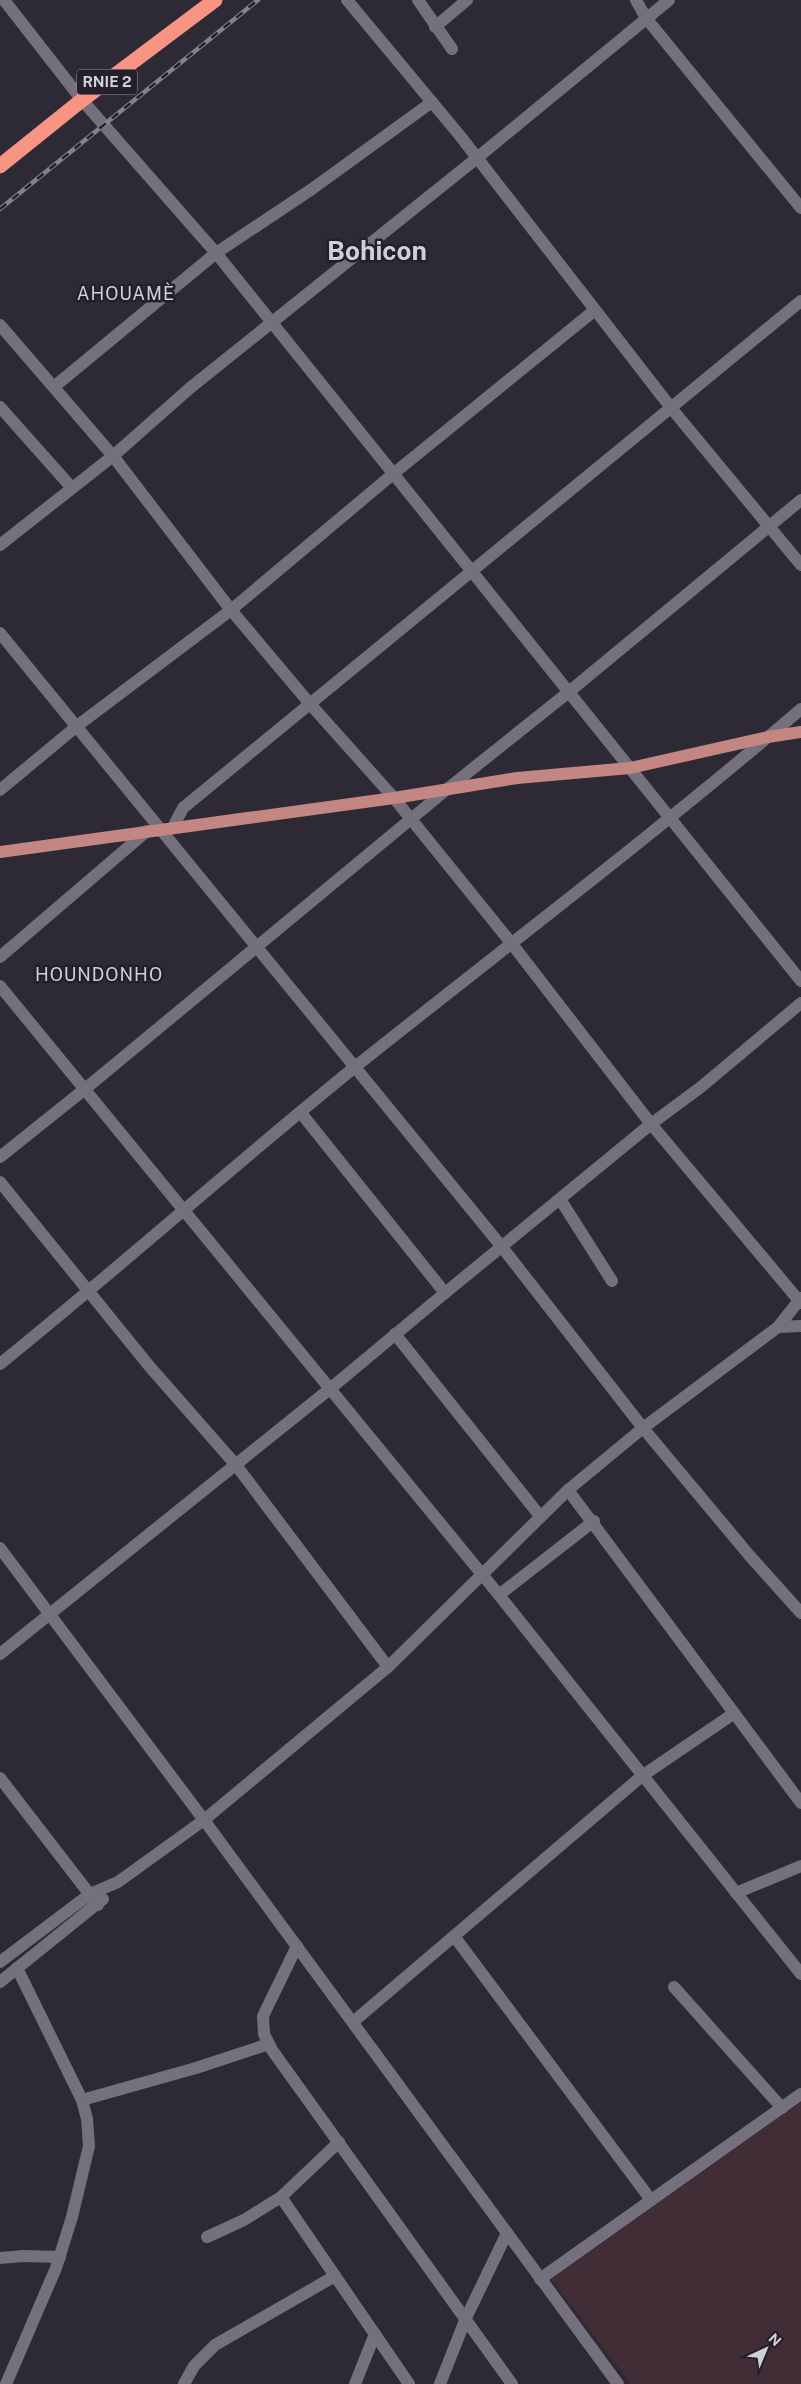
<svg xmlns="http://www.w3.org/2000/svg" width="801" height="2384" font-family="'Public Sans',sans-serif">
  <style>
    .education { fill: #402d35 }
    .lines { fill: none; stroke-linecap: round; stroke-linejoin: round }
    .minor { stroke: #74707e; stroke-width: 12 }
    .major { stroke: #c38682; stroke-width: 12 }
    .highway { stroke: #f79484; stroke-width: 15 }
    .rail-casing { stroke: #84818a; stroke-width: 4.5 }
    .rail { stroke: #23202b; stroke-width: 2.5; stroke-dasharray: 8; stroke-linecap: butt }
    .labels { text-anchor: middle; stroke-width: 5; stroke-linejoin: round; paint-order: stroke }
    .shield { fill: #23202b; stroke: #9e9ba3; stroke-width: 1 }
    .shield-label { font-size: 15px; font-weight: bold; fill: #d2d0d7 }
    .neighbourhood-label { font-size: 18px; letter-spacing: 1px; fill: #d2d0d7; stroke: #23202b }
    .town-label { font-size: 26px; font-weight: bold; fill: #d2d0d7; stroke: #23202b }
  </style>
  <rect width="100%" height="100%" fill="#2d2a35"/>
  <polygon class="education" points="801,2102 801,2384 631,2384 551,2279"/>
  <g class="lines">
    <g class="minor">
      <polyline points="4,0 82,100 216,253 801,981"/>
      <polyline points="347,0 461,137 672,409 801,565"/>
      <polyline points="418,0 452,49"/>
      <polyline points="636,0 646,18 801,208"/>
      <polyline points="435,27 467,0"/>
      <polyline points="0,325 113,456 231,610 311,705 394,798 512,944 651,1124 801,1303"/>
      <polyline points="55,386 216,253 312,189 432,102"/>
      <polyline points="0,407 72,488"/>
      <polyline points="0,545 113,456 190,388 477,158 669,0"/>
      <polyline points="0,633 502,1247 643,1428 749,1555 801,1613"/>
      <polyline points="0,790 77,726 231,610 393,474 595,310"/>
      <polyline points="173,827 183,808 801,301"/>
      <polyline points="0,957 147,831"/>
      <polyline points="0,986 499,1595 801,1974"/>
      <polyline points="301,1113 445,1293"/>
      <polyline points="0,1157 85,1089 446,790 570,691 801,500"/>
      <polyline points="0,1182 150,1367 236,1465 388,1667"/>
      <polyline points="560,1199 612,1281"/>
      <polyline points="778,1327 801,1326"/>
      <polyline points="395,1334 540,1516"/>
      <path d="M0 1364C120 1267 235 1164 355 1067 504 948 656 833 801 709"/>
      <polyline points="568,1490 801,1803"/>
      <polyline points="0,1548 204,1820 618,2384"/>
      <polyline points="499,1595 594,1521"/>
      <polyline points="0,1654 331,1388 445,1293 651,1124 701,1087 801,1003"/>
      <polyline points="0,1778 98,1905"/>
      <polyline points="736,1893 801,1866"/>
      <polyline points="454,1936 651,2200"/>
      <polyline points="297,1946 263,2016 264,2034 272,2050 512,2384"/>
      <polyline points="0,1962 90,1894 118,1882 204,1820 388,1667 568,1490 643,1428 778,1327 801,1298"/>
      <polyline points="0,1982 103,1899"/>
      <polyline points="674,1987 782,2108"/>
      <polyline points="353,2022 642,1776 733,1714"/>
      <polyline points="82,2100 196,2068 269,2044"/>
      <polyline points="281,2197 409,2384"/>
      <polyline points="207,2237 244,2220 281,2197 339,2142"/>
      <polyline points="0,2258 23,2256 60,2257"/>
      <polyline points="540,2279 801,2094"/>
      <polyline points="6,2384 56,2268 72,2217 89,2146 87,2119 82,2100 17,1968"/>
      <polyline points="184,2384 194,2366 215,2345 335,2276"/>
      <polyline points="355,2384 375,2334"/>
      <polyline points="440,2384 466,2318 507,2233"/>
    </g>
    <polyline class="major" points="0,852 394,798 517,778 630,768 768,737 801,732"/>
    <polyline class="highway" points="0,166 82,100 215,0"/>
    <g class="rail-casing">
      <polyline id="rail" points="0,209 258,0"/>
    </g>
    <use href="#rail" class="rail"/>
  </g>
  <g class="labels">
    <rect class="shield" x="77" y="69.5" width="60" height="25" rx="4"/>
    <g class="shield-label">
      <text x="107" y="87">RNIE 2</text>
    </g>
    <g class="neighbourhood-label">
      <text x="126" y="300">AHOUAMÈ</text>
      <text x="99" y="981">HOUNDONHO</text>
    </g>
    <g class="town-label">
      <text x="377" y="260">Bohicon</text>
    </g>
  </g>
  <g transform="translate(766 2349) rotate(44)" stroke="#23202b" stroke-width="4" paint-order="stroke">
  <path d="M0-4L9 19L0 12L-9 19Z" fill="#d2d0d7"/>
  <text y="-8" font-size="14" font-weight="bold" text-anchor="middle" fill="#d2d0d7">N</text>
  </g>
</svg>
